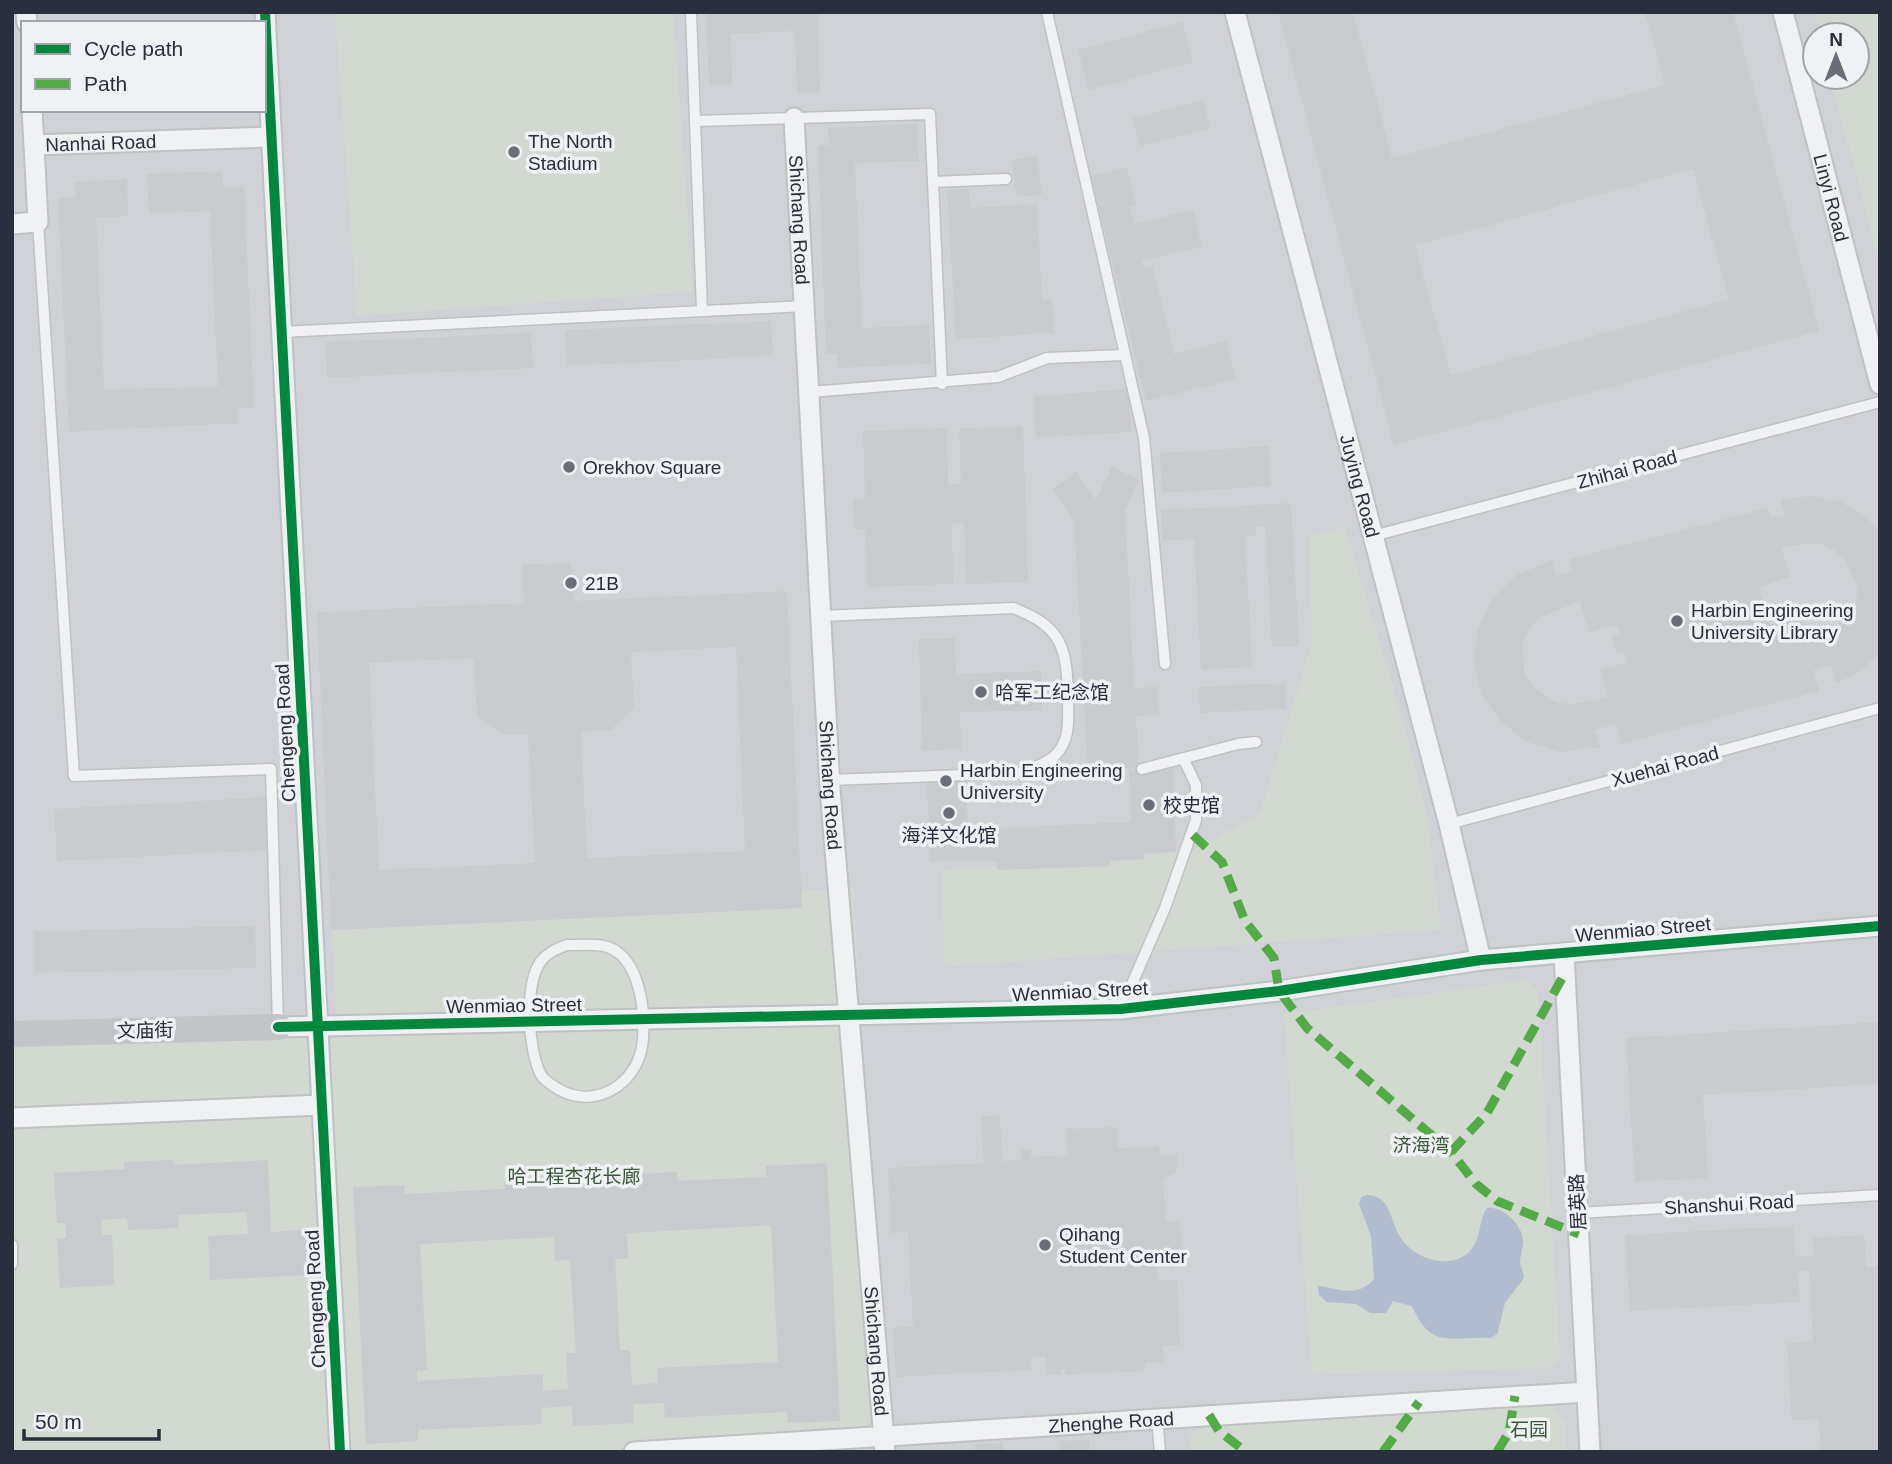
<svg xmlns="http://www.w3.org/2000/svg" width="1892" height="1464" font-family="Helvetica,'Noto Sans SC',sans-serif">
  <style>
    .built { fill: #d0d2d8; fill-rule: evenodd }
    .green { fill: #d1d9d1 }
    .water { fill: #b1bdce }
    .building { fill: #c9cbce; fill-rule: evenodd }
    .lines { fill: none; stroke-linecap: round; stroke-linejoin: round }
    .lane-casing { stroke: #bfc1c3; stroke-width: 13 }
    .street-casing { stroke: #bfc1c3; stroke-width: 23 }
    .lane { stroke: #f0f1f3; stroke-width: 10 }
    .street { stroke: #f0f1f3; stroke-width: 19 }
    .secondary { stroke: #c2c4c8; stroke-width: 26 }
    .quiet { stroke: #53ab46; stroke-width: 9; stroke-dasharray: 18 9; stroke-linecap: butt }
    .cycleway-casing { stroke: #eff1f5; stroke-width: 15 }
    .cycleway { stroke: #00873e; stroke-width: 10 }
    .poi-dot { fill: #6a6e78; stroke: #eff1f5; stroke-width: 2.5 }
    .labels { text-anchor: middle; stroke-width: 7; stroke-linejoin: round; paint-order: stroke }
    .poi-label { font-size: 19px; fill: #2a2f3d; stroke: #eff1f5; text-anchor: start }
    .street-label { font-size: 19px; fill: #2a2f3d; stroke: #eff1f5 }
    .park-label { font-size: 19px; fill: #3b5838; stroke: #eff1f5 }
  </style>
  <rect width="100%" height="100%" fill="#e1e3e5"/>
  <path class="built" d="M12 12H1880V1452H12ZM23 23H264V110H23ZM1815 35H1857V77H1815Z"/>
  <g class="green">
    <polygon points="335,12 673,12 693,292 357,316"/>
    <polygon points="1813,12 1880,12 1880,264 1830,77 1857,77 1857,35 1819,35"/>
    <polygon points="1345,527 1396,696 1427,814 1441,930 944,967 942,870 1191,851 1260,813 1312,642 1309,536"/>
    <polygon points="854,888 879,1452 12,1452 12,1048 337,1033 331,912"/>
    <polygon points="1526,980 1538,991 1560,1358 1550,1368 1312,1375 1284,1014"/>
    <polygon points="1551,1405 1565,1421 1566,1452 1190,1452 1189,1439 1200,1425"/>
  </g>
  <path class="water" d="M1368 1195C1390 1196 1390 1219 1399 1235 1411 1258 1449 1271 1469 1252 1482 1239 1478 1220 1487 1208 1502 1206 1521 1223 1523 1239 1524 1247 1520 1254 1520 1262 1520 1268 1524 1272 1524 1278L1505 1303 1497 1334 1491 1338C1449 1336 1431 1350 1412 1306L1393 1301 1386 1313H1370L1356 1304 1327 1302 1319 1295 1318 1286C1337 1288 1357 1299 1374 1279L1371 1236 1359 1204 1361 1197Z"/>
  <g class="building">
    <polygon points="706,12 818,12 820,93 797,94 795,31 731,34 732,85 709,86"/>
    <path d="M1278 12H1353L1392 158 1665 85 1645 12H1733L1819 331 1394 445ZM1693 169 1729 299 1451 375 1415 246Z"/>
    <polygon points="1182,22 1193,62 1089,90 1078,50"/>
    <polygon points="1203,100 1210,129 1140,146 1132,118"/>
    <polygon points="917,124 919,161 855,163 862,328 929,325 931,364 838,368 837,354 826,354 818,145 829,145 828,128"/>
    <polygon points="1037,156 1042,194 1016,197 1012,160"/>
    <polygon points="1127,167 1136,205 1129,206 1134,224 1193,210 1202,247 1142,261 1144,268 1152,266 1174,354 1226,341 1236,379 1146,401 1091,176"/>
    <polygon points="222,171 223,187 244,186 254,407 237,408 238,423 69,432 58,198 76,197 75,182 127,179 128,216 96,218 104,390 218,386 210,211 149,214 147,174"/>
    <polygon points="969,189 970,208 1037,204 1042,300 1052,299 1054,333 956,339 947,190"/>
    <polygon points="771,321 773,356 567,366 565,330"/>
    <polygon points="531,333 533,368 327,378 326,342"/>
    <polygon points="1128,389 1131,432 1036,438 1034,396"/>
    <polygon points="1023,426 1028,582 966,584 964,522 952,523 953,584 867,587 865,529 854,529 853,498 865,498 863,431 947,428 948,485 961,484 959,428"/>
    <polygon points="1268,446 1271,486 1162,493 1160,453"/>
    <polygon points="1112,467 1139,480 1125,510 1134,688 1157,687 1159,715 1136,716 1139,768 1088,771 1074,520 1052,489 1076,472 1096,500"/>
    <path d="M1811 496 1841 502 1867 518 1880 532V654L1855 675 1836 683 1831 665 1813 671 1819 691 1621 744 1616 724 1595 730 1600 747 1560 752 1528 742 1501 722 1482 695 1474 662 1478 629 1492 599 1516 575 1552 560 1556 576 1572 571 1569 559 1768 508 1771 518 1785 514 1780 499ZM1804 544H1820L1834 550 1846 560 1858 588 1856 604 1840 629 1808 643 1800 616 1770 624 1759 587 1790 577 1781 547ZM1580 601 1589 633 1617 625 1620 634 1612 635 1617 655 1625 653 1627 662 1600 670 1608 697 1573 704 1558 703 1532 686 1524 673 1523 642 1530 628 1541 617Z"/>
    <polygon points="1291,503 1299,646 1272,647 1265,526 1255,527 1256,536 1245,537 1252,667 1201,670 1194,539 1162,541 1161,510"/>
    <path d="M571 562 573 601 787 591 802 908 331 930 317 612 524 603 522 565ZM736 647 745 851 587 858 581 731 611 730 634 708 631 652ZM474 658 477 717 504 735 528 734 535 863 379 870 369 663Z"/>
    <polygon points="955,638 956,674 1041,671 1042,710 960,712 961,749 922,751 919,639"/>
    <polygon points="1285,683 1286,709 1200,713 1199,687"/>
    <polygon points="1173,769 1176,852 1144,853 1144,859 1110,861 1111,866 997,870 997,862 930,862 927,782 966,781 968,829 1131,822 1129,770"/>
    <polygon points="268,797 271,850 57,861 54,809"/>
    <polygon points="255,926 256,968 35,973 34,931"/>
    <polygon points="1880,1022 1880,1084 1703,1095 1708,1178 1635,1182 1626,1038"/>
    <polygon points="1000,1115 1002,1161 1021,1160 1020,1150 1031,1149 1031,1157 1068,1155 1066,1129 1117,1127 1118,1148 1159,1146 1160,1155 1178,1154 1176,1172 1163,1179 1166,1222 1180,1221 1182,1257 1157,1258 1158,1280 1177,1280 1180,1345 1163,1346 1164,1362 1145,1363 1145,1371 1065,1375 1065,1369 1061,1369 1061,1374 1047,1375 1046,1357 1030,1358 1031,1370 896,1377 893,1328 913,1326 908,1232 891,1233 888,1168 984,1163 981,1116"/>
    <polygon points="173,1160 173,1165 268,1160 271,1232 306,1230 308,1275 210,1280 208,1236 248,1234 247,1212 178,1215 179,1228 128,1230 127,1218 101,1220 102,1235 112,1235 114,1285 60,1288 57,1238 66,1238 66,1223 57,1223 54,1173 125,1169 124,1162"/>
    <path d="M827 1163 840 1421 788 1423 787 1412 665 1418 664 1403 633 1404 634 1423 573 1426 572 1406 541 1408 542 1424 418 1430V1441L366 1444 353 1187 404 1185 405 1194 505 1189 504 1181 677 1172V1181L766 1177V1166ZM771 1225 778 1362 657 1368 658 1383 632 1385 630 1350H620L615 1259H628L627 1233ZM554 1237 555 1261 570 1260 576 1353H566L568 1389 543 1391V1374L417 1381V1371L427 1370 420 1244Z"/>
    <polygon points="1793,1226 1795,1257 1814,1256 1812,1238 1864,1235 1866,1267 1879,1266 1880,1452 1821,1452 1819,1419 1792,1420 1787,1343 1813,1341 1809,1271 1798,1271 1800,1302 1630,1311 1625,1235"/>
    <polygon points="1089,1440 1089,1452 1061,1452 1060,1441"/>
    <polygon points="1003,1443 1003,1452 975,1452 975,1444"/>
  </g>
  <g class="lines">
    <g class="lane-casing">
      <g id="lane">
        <polyline points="691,12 695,121 930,114 942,384"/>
        <polyline points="1047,12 1144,438 1165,664"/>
        <polyline points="695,121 702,311"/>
        <polyline points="933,182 1006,179"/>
        <polyline points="38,222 74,776 271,769 278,1025"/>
        <polyline points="282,332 805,306"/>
        <polyline points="810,392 998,377 1047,358 1124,355"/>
        <polyline points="1373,536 1880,402"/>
        <path d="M821 616 1013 608C1064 627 1067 650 1068 700 1068 716 1070 734 1061 748 1053 762 1034 767 1020 773L830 780"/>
        <polyline points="1044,763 1063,771 1086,772"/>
        <polyline points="1142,769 1238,744 1256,742"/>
        <polyline points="1449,824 1880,708"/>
        <path d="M567 945C579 945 593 944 604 946 641 954 647 1017 642 1047 635 1085 596 1108 562 1091 555 1087 545 1082 541 1075 528 1051 524 984 541 961 548 952 557 949 567 945Z"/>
        <polyline points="1121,1009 1165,908 1196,820 1196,785 1184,760"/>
        <polyline points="1578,1213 1880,1195"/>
        <polyline points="12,1245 12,1264"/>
        <polyline points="1157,1418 1160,1452"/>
      </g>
    </g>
    <g class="street-casing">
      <g id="street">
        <polyline points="26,12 27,23"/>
        <polyline points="265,12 340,1452"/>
        <path id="s1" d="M1235 12 1449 824 1481 960"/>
        <path id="s2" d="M1783 12 1880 384"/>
        <polyline points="32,110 34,145"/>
        <path id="s3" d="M794 118 830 789 885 1452"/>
        <path id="s4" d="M12 224 38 222 34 145 271 137"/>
        <polyline points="1564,953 1590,1452"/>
        <polyline points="278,1027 1121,1009 1279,991 1481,960 1880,926"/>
        <polyline points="12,1118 322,1105"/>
        <path id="s5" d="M634 1452 1587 1392"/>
      </g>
    </g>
    <use href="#lane" class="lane"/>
    <use href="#street" class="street"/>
    <polyline class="secondary" points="12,1034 278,1027"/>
    <g class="quiet">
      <polyline points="1193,835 1222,862 1245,921 1274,958 1279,991 1307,1028 1451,1152 1476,1184 1497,1201 1579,1234"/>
      <polyline points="1451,1152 1487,1113 1565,973"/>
      <polyline points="1209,1415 1219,1431 1246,1452"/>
      <polyline points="1383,1452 1419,1402"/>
      <polyline points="1497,1452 1509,1432 1515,1396"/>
    </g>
    <g class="cycleway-casing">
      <g id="cycleway">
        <polyline points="265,12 340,1452"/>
        <polyline points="278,1027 1121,1009 1279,991 1481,960 1880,926"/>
      </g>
    </g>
    <use href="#cycleway" class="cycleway"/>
  </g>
  <g class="poi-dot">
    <circle cx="514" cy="152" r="7"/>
    <circle cx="569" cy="467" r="7"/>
    <circle cx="571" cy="583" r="7"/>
    <circle cx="1677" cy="621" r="7"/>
    <circle cx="981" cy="692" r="7"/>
    <circle cx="946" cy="781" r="7"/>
    <circle cx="1149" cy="805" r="7"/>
    <circle cx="949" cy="813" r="7"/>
    <circle cx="1045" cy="1245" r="7"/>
  </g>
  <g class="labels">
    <g class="poi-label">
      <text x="528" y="148">The North<tspan x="528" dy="22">Stadium</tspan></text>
      <text x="583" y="474">Orekhov Square</text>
      <text x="585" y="590">21B</text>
      <text x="1691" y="617">Harbin Engineering<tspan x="1691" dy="22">University Library</tspan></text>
      <text x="995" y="699">哈军工纪念馆</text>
      <text x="960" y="777">Harbin Engineering<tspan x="960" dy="22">University</tspan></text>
      <text x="1163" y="812">校史馆</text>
      <text x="949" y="842" text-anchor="middle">海洋文化馆</text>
      <text x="1059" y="1241">Qihang<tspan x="1059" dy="22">Student Center</tspan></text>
    </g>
    <g class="street-label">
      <text dy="7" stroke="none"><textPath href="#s4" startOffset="170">Nanhai Road</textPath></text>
      <text dy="7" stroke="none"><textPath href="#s2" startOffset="192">Linyi Road</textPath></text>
      <text dy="7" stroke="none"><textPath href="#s3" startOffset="102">Shichang Road</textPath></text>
      <text transform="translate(1627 469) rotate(-15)" y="7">Zhihai Road</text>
      <text dy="7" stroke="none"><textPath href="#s1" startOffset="490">Juying Road</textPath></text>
      <text transform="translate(285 733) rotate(-93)" y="7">Chengeng Road</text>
      <text transform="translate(1665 766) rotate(-15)" y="7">Xuehai Road</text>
      <text dy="7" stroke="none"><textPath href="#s3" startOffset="668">Shichang Road</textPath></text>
      <text transform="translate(1643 929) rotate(-5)" y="7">Wenmiao Street</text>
      <text transform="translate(1080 991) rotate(-3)" y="7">Wenmiao Street</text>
      <text transform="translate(514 1005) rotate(-1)" y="7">Wenmiao Street</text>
      <text transform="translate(145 1030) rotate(-1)" y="7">文庙街</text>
      <text transform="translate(1577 1202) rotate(-93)" y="7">居英路</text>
      <text transform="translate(1729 1204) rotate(-3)" y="7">Shanshui Road</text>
      <text transform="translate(315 1299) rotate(-93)" y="7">Chengeng Road</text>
      <text dy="7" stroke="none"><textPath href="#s3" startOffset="1236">Shichang Road</textPath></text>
      <text dy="7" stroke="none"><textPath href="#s5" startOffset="478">Zhenghe Road</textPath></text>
    </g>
    <g class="park-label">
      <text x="1421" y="1152">济海湾</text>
      <text x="574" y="1183">哈工程杏花长廊</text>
      <text x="1529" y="1436">石园</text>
    </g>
  </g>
  <rect width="1892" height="1464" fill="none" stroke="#2a2f3d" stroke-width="28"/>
  <rect x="21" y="21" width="245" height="91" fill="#eff1f5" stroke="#a0a3ab" stroke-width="2"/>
  <rect x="35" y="44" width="35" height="10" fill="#00873e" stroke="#a0a3ab" stroke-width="2"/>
  <text x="84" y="56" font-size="21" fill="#2a2f3d">Cycle path</text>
  <rect x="35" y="79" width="35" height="10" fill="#53ab46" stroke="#a0a3ab" stroke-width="2"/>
  <text x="84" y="91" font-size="21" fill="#2a2f3d">Path</text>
  <g transform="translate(1836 56)"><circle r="33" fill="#eff1f5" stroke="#a0a3ab" stroke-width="2"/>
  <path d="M0-5L12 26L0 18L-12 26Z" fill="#6a6e78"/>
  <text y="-10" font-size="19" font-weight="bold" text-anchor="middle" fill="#2a2f3d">N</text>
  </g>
  <path d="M24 1429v10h135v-10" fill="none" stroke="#2a2f3d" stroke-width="3.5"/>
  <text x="35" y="1429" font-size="21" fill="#2a2f3d" stroke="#eff1f5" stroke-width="5" paint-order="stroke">50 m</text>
</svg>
